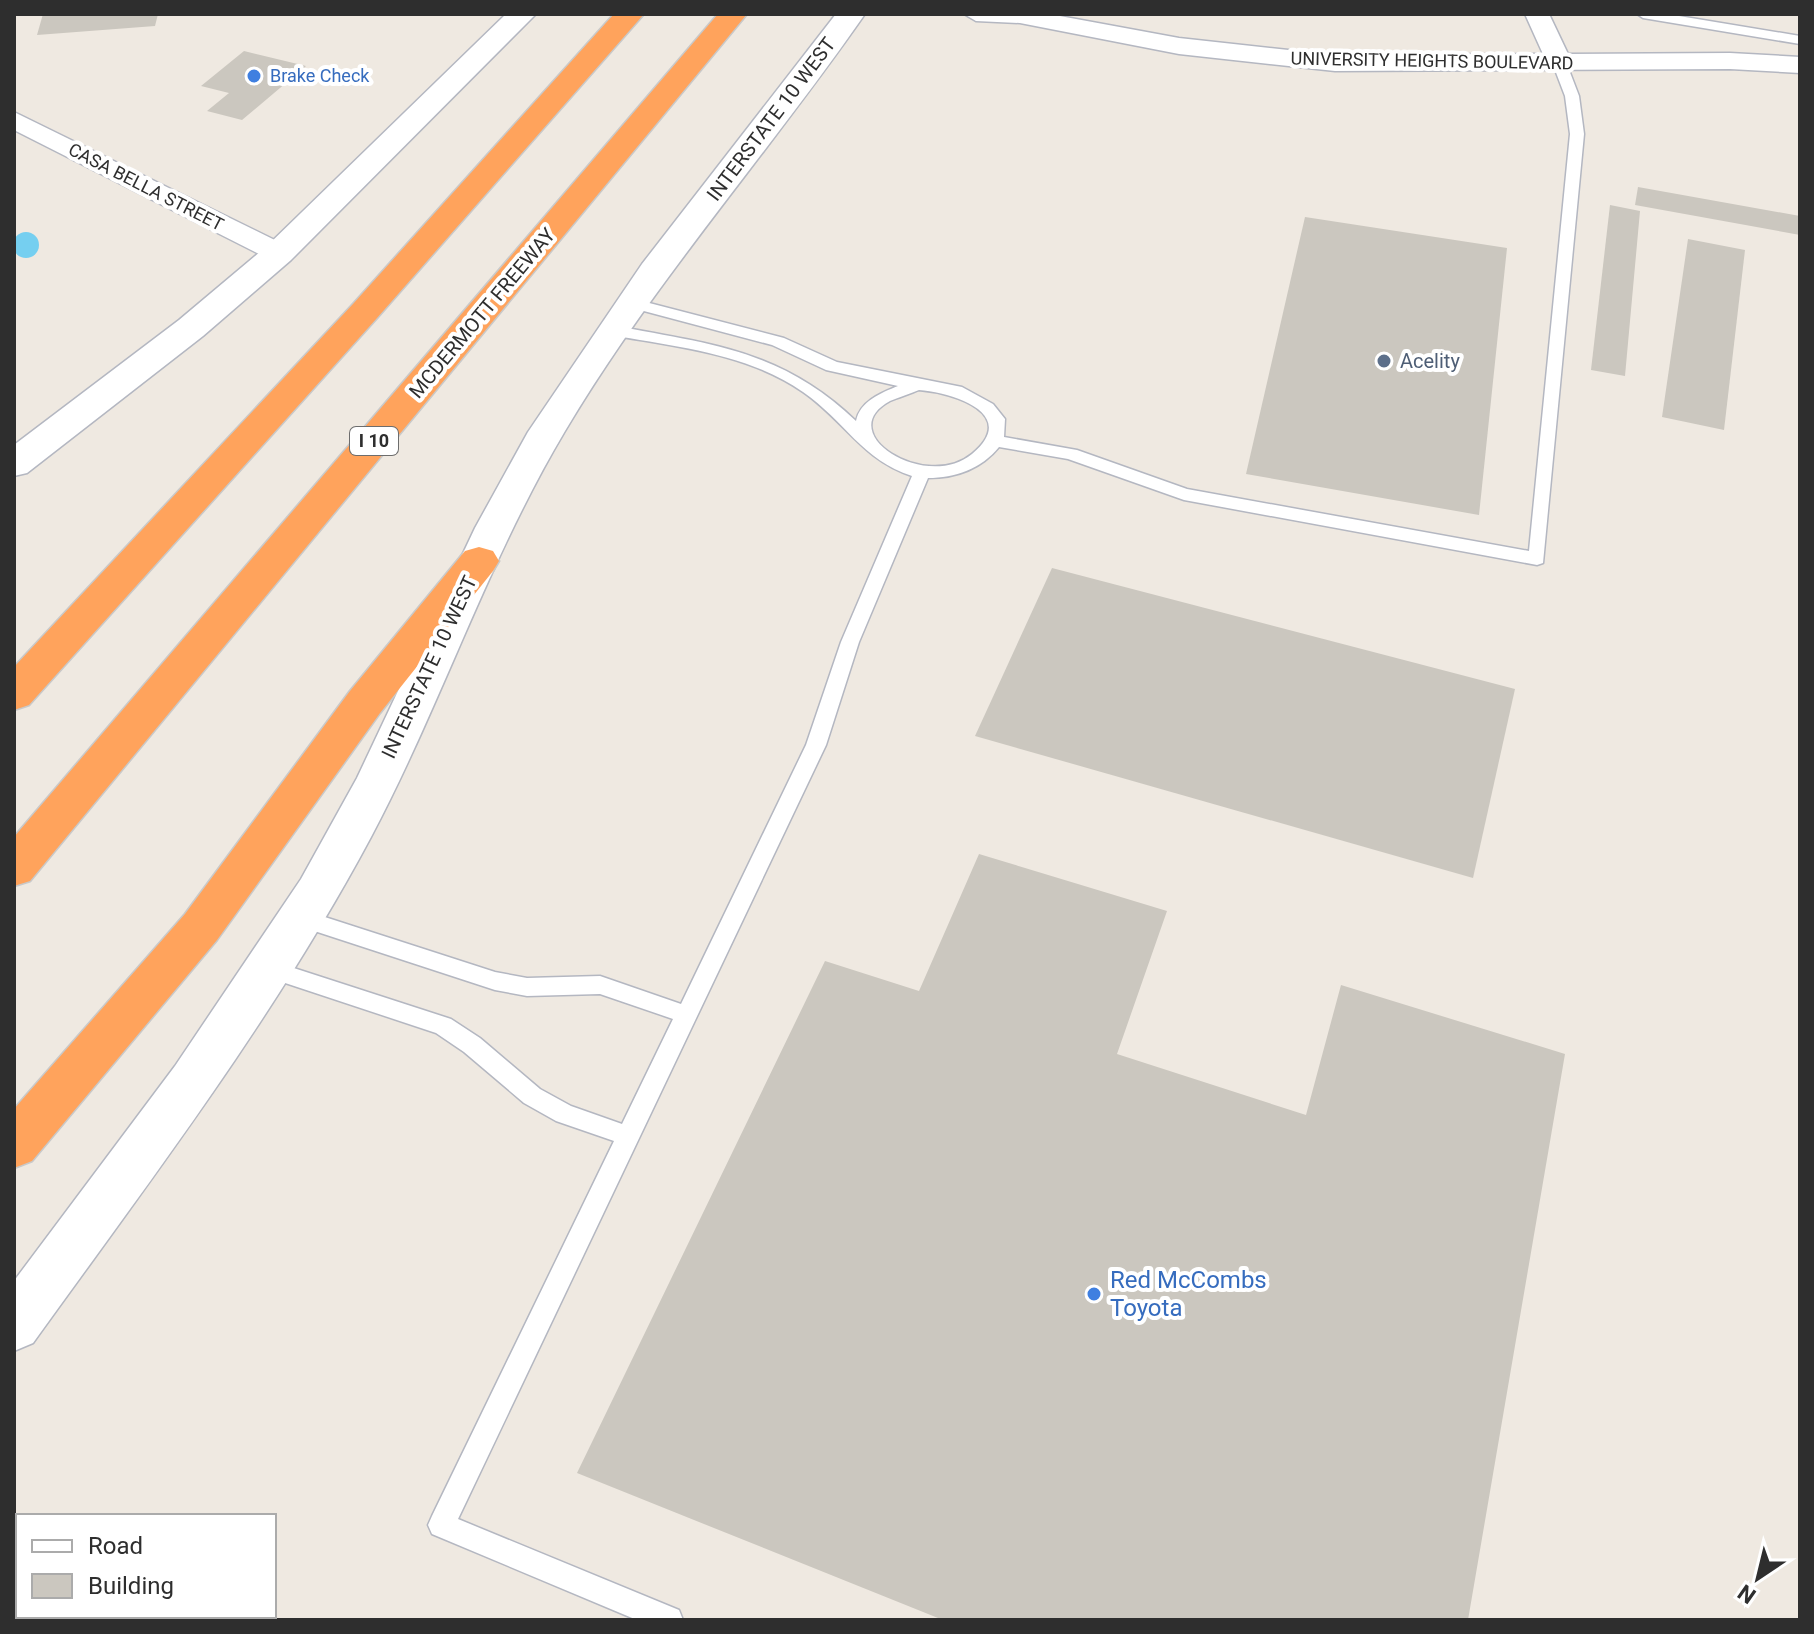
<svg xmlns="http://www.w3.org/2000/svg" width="1814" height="1634" font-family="Roboto,sans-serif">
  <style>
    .water { fill: #75cff0 }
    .building { fill: #cbc7bf }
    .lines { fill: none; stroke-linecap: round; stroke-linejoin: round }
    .lane-casing { stroke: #b4b7c1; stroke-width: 3 }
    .street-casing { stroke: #b4b7c1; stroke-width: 3 }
    .secondary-casing { stroke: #b4b7c1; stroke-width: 3 }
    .highway-casing { stroke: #c9c9c9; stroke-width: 3 }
    .lane { fill: #fff; fill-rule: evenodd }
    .street { fill: #fff; fill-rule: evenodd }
    .secondary { fill: #fff; fill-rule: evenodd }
    .highway { fill: #ffa35c; fill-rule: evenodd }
    .shop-dot { fill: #3f7fe0; stroke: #fff; stroke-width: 3 }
    .service-dot { fill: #5c6f8a; stroke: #fff; stroke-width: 3 }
    .labels { text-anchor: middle; stroke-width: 8; stroke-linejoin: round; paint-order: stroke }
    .far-street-label { font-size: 18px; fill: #2e2e2e; stroke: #fff }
    .far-shop-label { font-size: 18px; fill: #366cbe; stroke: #fff; text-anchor: start }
    .shield { fill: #fff; stroke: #6d6d6d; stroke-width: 2 }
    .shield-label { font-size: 18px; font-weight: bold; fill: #2e2e2e }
    .street-label { font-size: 20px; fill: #2e2e2e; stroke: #fff }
    .service-label { font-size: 20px; fill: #4e5e75; stroke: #fff; text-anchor: start }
    .near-shop-label { font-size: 24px; fill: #366cbe; stroke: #fff; text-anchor: start }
  </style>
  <rect width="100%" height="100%" fill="#efe9e1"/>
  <circle class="water" cx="26" cy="245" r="13"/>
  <g class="building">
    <polygon points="43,14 158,14 155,26 37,35"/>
    <polygon points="244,51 306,66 242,120 207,111 229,93 201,86"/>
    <polygon points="1638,187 1800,216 1800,235 1635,205"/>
    <polygon points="1610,205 1640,211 1625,376 1591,370"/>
    <polygon points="1305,217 1507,248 1479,515 1246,474"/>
    <polygon points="1688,239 1745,250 1724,430 1662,417"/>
    <polygon points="1052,568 1515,689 1473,878 975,736"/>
    <polygon points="979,854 1167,911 1117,1054 1306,1115 1341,985 1565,1054 1468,1620 943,1620 577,1473 825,961 919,991"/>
  </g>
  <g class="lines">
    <g class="lane-casing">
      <g id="lane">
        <polygon points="1637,14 1667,14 1800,36 1800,44 1643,18"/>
        <path d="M1554 59 1566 62 1579 96 1584 134 1543 563 1537 565 1184 500 1068 459 999 447C981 469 955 478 928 478L859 642 826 745 458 1519 679 1610 683 1620H637L432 1534 428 1525 432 1516 614 1141 556 1121 524 1103 464 1052 436 1033 261 975 258 969 261 963 269 960 451 1019 480 1038 540 1089 571 1106 622 1124 673 1019 600 994 527 996 495 990 293 924 290 918 293 912 300 909 495 972 527 978 600 976 681 1004 806 745 841 642 912 476C862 460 845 421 803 392 747 353 676 347 611 335L603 330 611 325C709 344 781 349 856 421 860 401 881 393 898 386L826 370 772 345 625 306V300L630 298 784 338 837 362 962 387 993 404 1005 419 1004 437 1077 450 1187 489 1529 551 1570 134 1565 96 1552 62ZM919 390C954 393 1020 414 972 454 926 492 831 433 890 401 899 397 910 394 919 390Z"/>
      </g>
    </g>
    <g class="street-casing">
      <g id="street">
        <polygon points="964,14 1049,14 1179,38 1335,55 1543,54 1525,14 1549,14 1568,54 1730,53 1800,57 1800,73 1730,69 1335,71 1179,54 1020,23 976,21"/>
        <polygon points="14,112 289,247 293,253 289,259 269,259 14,130"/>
      </g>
    </g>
    <g class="secondary-casing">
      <g id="secondary">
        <polygon points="506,14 536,14 291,260 203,336 27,473 14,476 14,445 179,320 267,246"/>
        <path d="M836 14H865C767 155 653 283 565 431 488 560 441 705 371 837 275 1017 151 1179 33 1343L14 1351V1281L175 1066 301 879 357 778 475 528 528 432 642 264Z"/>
      </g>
    </g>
    <g class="highway-casing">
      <g id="highway">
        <polygon points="614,14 644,14 377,318 29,705 14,710 14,667 353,304"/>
        <polygon points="718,14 747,14 30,881 14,886 14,837"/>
        <polygon points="479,547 493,551 499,561 493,571 380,713 217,940 32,1161 14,1168 14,1109 185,914 350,691 465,551"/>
      </g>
    </g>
    <use href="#lane" class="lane"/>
    <use href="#street" class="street"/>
    <use href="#secondary" class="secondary"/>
    <use href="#highway" class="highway"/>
  </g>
  <g class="shop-dot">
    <circle cx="254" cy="76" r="8"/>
    <circle cx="1094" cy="1294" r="8"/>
  </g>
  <circle class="service-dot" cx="1384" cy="361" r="8"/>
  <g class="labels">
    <g class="far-street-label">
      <text transform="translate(1432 61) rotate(1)" y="6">UNIVERSITY HEIGHTS BOULEVARD</text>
      <text transform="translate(146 187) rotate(27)" y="6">CASA BELLA STREET</text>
    </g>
    <g class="far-shop-label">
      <text x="270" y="82">Brake Check</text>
    </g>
    <rect class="shield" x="350" y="427" width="48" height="28" rx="6"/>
    <g class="shield-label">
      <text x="374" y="447">I 10</text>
    </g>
    <g class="street-label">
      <text transform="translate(771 119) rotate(-53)" y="7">INTERSTATE 10 WEST</text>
      <text transform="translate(482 313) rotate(-50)" y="7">MCDERMOTT FREEWAY</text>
      <text transform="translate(429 667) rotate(-65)" y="7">INTERSTATE 10 WEST</text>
    </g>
    <g class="service-label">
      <text x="1400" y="368">Acelity</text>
    </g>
    <g class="near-shop-label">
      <text x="1110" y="1288">Red McCombs<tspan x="1110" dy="28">Toyota</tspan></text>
    </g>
  </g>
  <rect width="1814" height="1634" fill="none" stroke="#2e2e2e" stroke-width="32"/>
  <rect x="16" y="1514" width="260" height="104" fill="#ffffff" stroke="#ababab" stroke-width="2"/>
  <rect x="32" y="1540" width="40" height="12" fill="#ffffff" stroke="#ababab" stroke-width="2"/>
  <text x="88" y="1554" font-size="24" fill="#2e2e2e">Road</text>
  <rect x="32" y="1574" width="40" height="24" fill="#cbc7bf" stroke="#ababab" stroke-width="2"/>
  <text x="88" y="1594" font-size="24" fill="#2e2e2e">Building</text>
  <g transform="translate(1758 1578) rotate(215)" stroke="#ffffff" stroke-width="6" paint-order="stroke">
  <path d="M0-6L14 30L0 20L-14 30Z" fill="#2e2e2e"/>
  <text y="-12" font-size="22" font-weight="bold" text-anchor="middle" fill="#2e2e2e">N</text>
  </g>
</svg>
